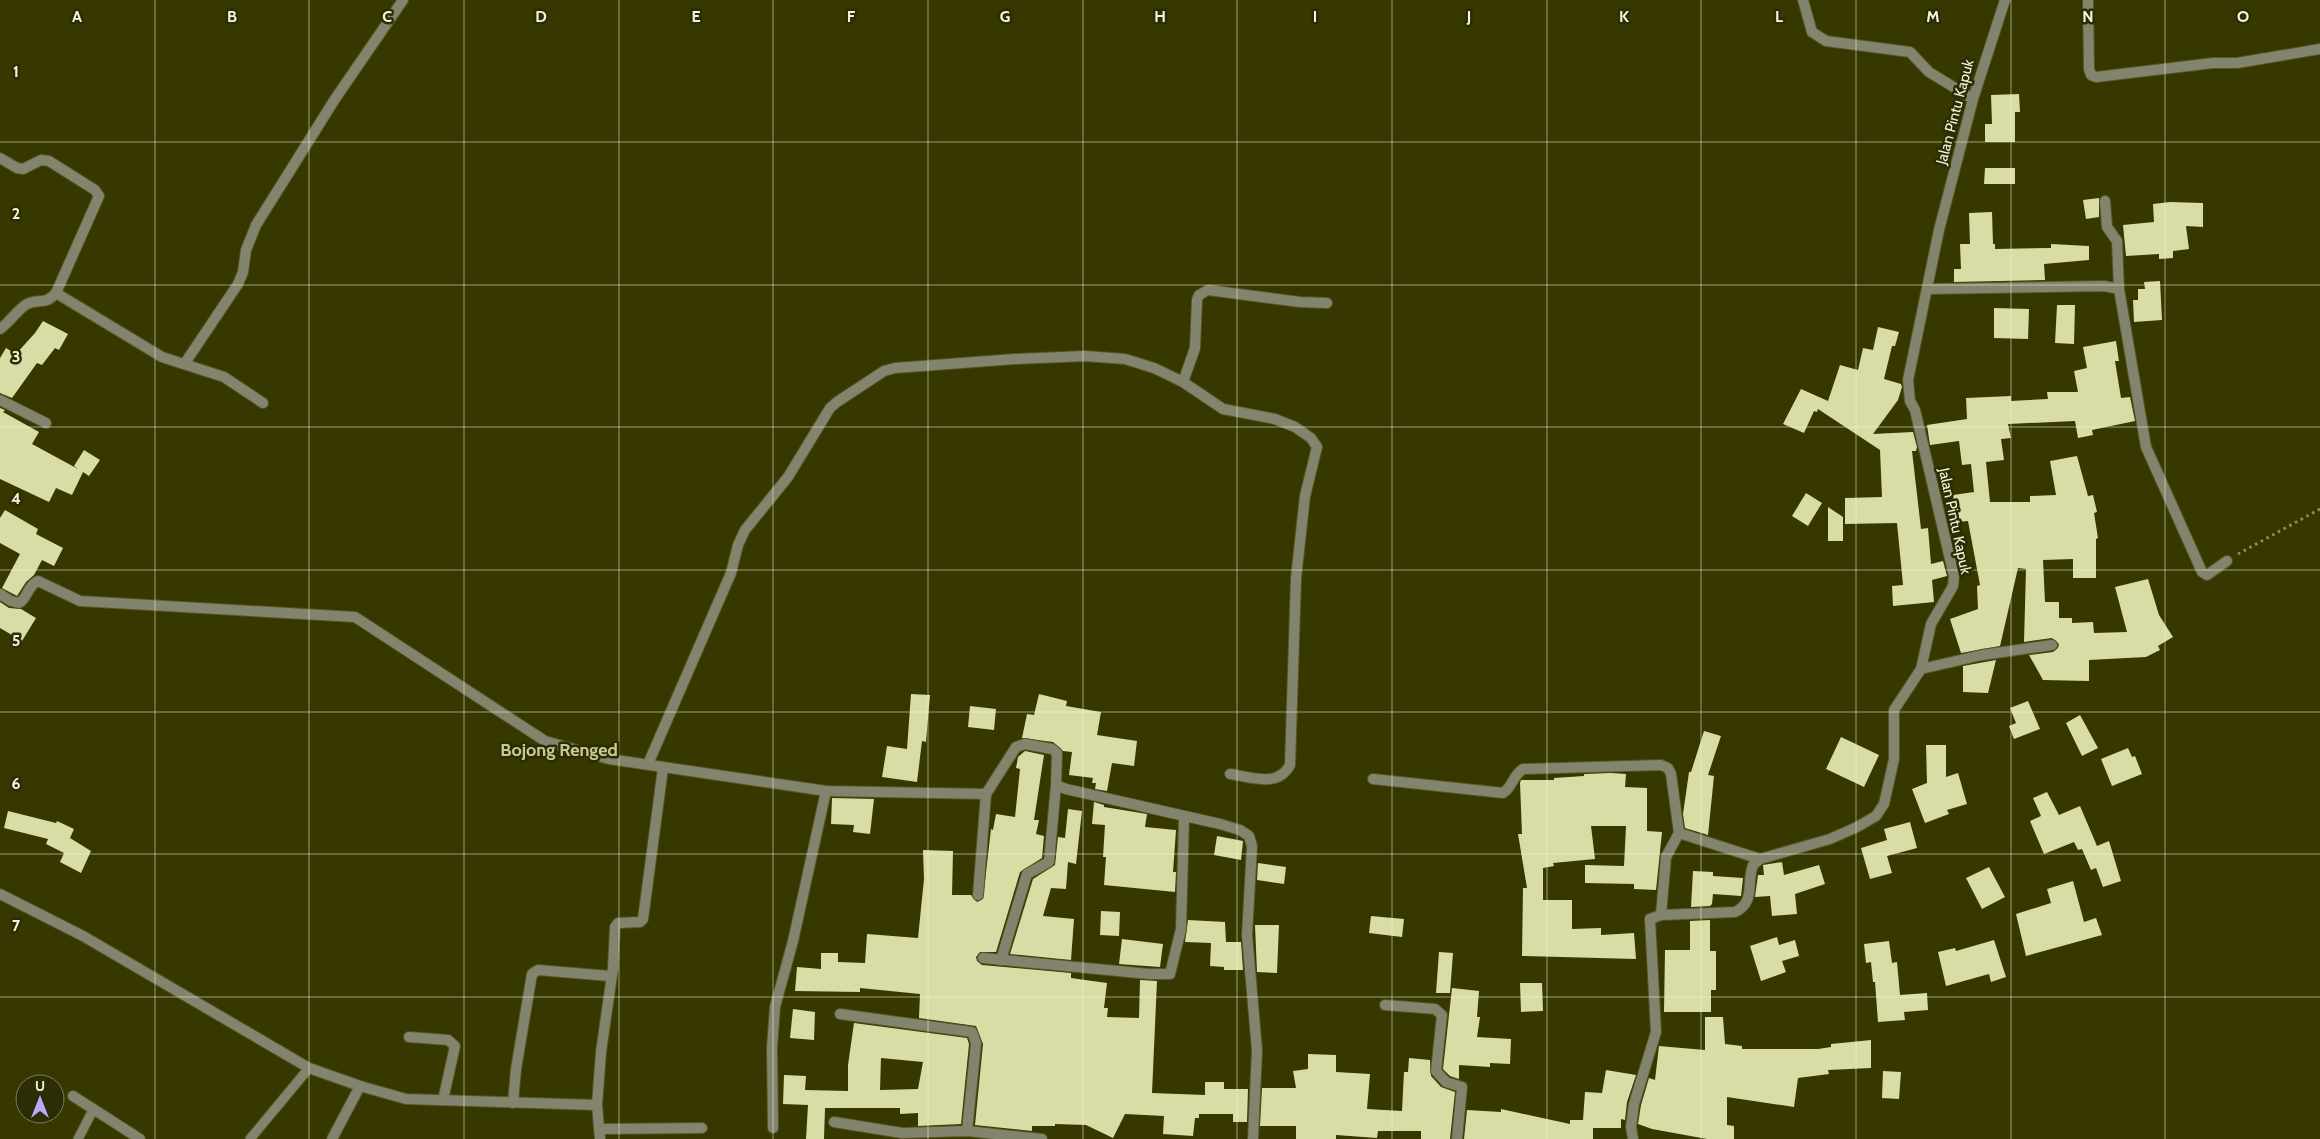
<svg xmlns="http://www.w3.org/2000/svg" width="2320" height="1139" font-family="Cabin,sans-serif">
  <style>
    .building { fill: #d9dca5; fill-rule: evenodd }
    .lines { fill: none; stroke-linecap: round; stroke-linejoin: round }
    .lane-casing { stroke: #555623; stroke-width: 11 }
    .street-casing { stroke: #555623; stroke-width: 12 }
    .path { stroke: #8c8d62; stroke-width: 3; stroke-dasharray: 2.5 4; stroke-linecap: butt }
    .lane { stroke: #83846e; stroke-width: 9 }
    .street { stroke: #83846e; stroke-width: 10 }
    .grid { fill: none; stroke: #f4f6db; stroke-width: 1; stroke-opacity: 0.55 }
    .labels { text-anchor: middle; stroke-width: 5; stroke-linejoin: round; paint-order: stroke }
    .street-label { font-size: 15px; fill: #f4f6db; stroke: #2c2d05 }
    .quarter-label { font-size: 18px; font-weight: bold; fill: #c8ca94; stroke: #2c2d05 }
    .grid-label { font-size: 16px; text-anchor: middle; font-weight: bold; fill: #f4f6db; stroke: #2c2d05; stroke-width: 5; stroke-linejoin: round; paint-order: stroke }
  </style>
  <rect width="100%" height="100%" fill="#373700"/>
  <g class="building">
    <polygon points="2019,94 2020,112 2015,112 2015,142 1985,142 1985,124 1992,124 1991,95"/>
    <polygon points="1985,168 2015,168 2015,184 1984,184"/>
    <polygon points="2099,198 2099,217 2086,219 2083,200"/>
    <polygon points="2170,202 2203,203 2203,227 2186,226 2189,249 2173,251 2173,258 2159,259 2159,254 2126,256 2123,225 2154,222 2153,204"/>
    <polygon points="1992,212 1993,244 1995,244 1995,249 2051,248 2051,244 2089,246 2089,260 2044,264 2045,280 1954,282 1954,269 1961,269 1960,244 1970,244 1969,213"/>
    <polygon points="2160,281 2162,320 2134,322 2133,300 2138,300 2138,289 2145,289 2144,282"/>
    <polygon points="2057,305 2075,305 2074,344 2055,343"/>
    <polygon points="1994,308 2029,309 2028,339 1994,338"/>
    <polygon points="43,321 68,334 59,350 55,348 42,365 37,363 12,398 0,393 0,358 6,348 16,354 35,333"/>
    <polygon points="1878,327 1899,332 1895,346 1892,346 1884,379 1901,384 1902,387 1898,400 1873,434 1913,432 1917,447 1916,451 1912,451 1921,529 1928,528 1931,564 1943,561 1947,576 1932,580 1934,602 1893,606 1892,586 1903,585 1897,523 1845,524 1845,498 1882,497 1880,450 1818,409 1817,412 1814,411 1804,433 1783,424 1801,389 1828,401 1840,365 1858,370 1863,348 1873,350"/>
    <polygon points="2116,341 2119,361 2115,361 2121,398 2130,397 2135,421 2092,430 2093,435 2078,438 2075,421 2008,424 2011,438 2001,439 2004,460 1986,462 1990,502 2030,502 2030,496 2056,495 2050,461 2077,456 2088,496 2093,495 2097,512 2094,513 2098,538 2096,539 2096,578 2073,578 2073,559 2043,560 2045,602 2059,602 2059,618 2072,618 2072,623 2093,622 2094,633 2127,632 2115,587 2148,579 2159,615 2173,637 2158,646 2160,650 2146,657 2089,660 2089,681 2043,680 2029,655 2053,652 2058,648 2059,644 2052,638 2024,642 2026,569 2018,568 2000,646 1961,653 1950,619 1978,609 1977,586 1980,585 1968,521 1957,522 1953,495 1974,492 1971,464 1962,465 1959,441 1930,445 1927,425 1967,419 1966,398 2011,396 2011,401 2048,399 2047,392 2078,392 2074,371 2087,368 2083,347"/>
    <polygon points="0,408 5,410 3,412 39,432 32,444 78,469 74,466 84,450 100,460 89,476 83,472 72,495 56,488 49,502 0,479"/>
    <polygon points="1806,493 1822,503 1808,526 1792,516"/>
    <polygon points="1828,507 1843,517 1843,541 1828,541"/>
    <polygon points="5,510 38,529 36,534 63,548 54,566 42,560 34,575 26,582 17,596 2,588 20,554 0,543 0,518"/>
    <polygon points="0,602 9,608 21,609 36,618 22,641 0,628"/>
    <polygon points="1996,660 1988,693 1963,692 1963,666"/>
    <polygon points="911,694 930,695 926,742 922,741 917,782 882,777 887,746 907,749"/>
    <polygon points="1039,694 1067,701 1066,706 1101,712 1097,735 1137,741 1134,766 1112,763 1107,791 1095,789 1096,783 1092,783 1093,778 1069,775 1072,752 1063,751 1053,742 1022,738 1027,714 1034,715"/>
    <polygon points="2028,701 2040,729 2014,739 2009,726 2016,723 2010,708"/>
    <polygon points="970,706 996,709 994,730 968,727"/>
    <polygon points="2080,715 2098,748 2082,756 2066,723"/>
    <polygon points="1704,731 1721,736 1708,775 1714,776 1708,835 1685,828 1683,814 1689,772 1691,772"/>
    <polygon points="1841,737 1879,755 1864,787 1826,769"/>
    <polygon points="1926,745 1946,745 1946,777 1958,773 1967,804 1947,810 1949,814 1925,823 1912,789 1927,783"/>
    <polygon points="2128,748 2132,757 2135,756 2142,774 2112,786 2101,759"/>
    <polygon points="1025,751 1044,755 1034,820 1039,820 1036,834 1044,836 1042,858 1020,872 996,952 980,952 976,957 977,961 982,965 1071,973 1071,978 1107,983 1104,1008 1108,1008 1107,1017 1139,1018 1140,980 1157,981 1152,1093 1205,1095 1205,1082 1224,1082 1224,1089 1248,1089 1247,1122 1233,1122 1233,1114 1199,1114 1199,1118 1195,1118 1193,1136 1163,1134 1164,1116 1125,1114 1113,1138 1086,1125 1055,1124 1055,1126 1032,1126 1032,1131 975,1125 983,1044 976,1026 919,1018 920,994 860,988 860,992 795,991 797,967 821,969 821,953 838,953 838,962 865,963 867,934 918,938 924,879 923,850 953,851 952,895 971,895 977,902 983,899 991,829 993,830 996,814 1015,817 1020,769 1016,768 1018,757"/>
    <polygon points="1611,773 1626,774 1625,787 1647,788 1647,831 1662,832 1656,890 1634,889 1634,884 1585,883 1585,865 1624,866 1626,826 1591,826 1595,859 1553,863 1554,866 1543,868 1543,900 1572,900 1572,929 1601,928 1601,935 1634,933 1636,959 1522,956 1523,888 1527,888 1518,834 1522,834 1520,783 1521,780 1554,780 1554,778 1584,776 1584,774"/>
    <polygon points="2047,792 2059,815 2080,806 2097,846 2109,841 2121,881 2103,887 2096,868 2091,870 2082,849 2078,850 2074,842 2044,854 2030,821 2041,816 2033,798"/>
    <polygon points="832,798 874,799 870,834 853,832 854,825 831,824"/>
    <polygon points="1094,802 1104,805 1104,807 1147,814 1145,827 1176,830 1173,872 1176,872 1175,892 1104,885 1106,857 1103,857 1105,825 1092,824"/>
    <polygon points="1068,809 1082,811 1076,864 1068,862 1066,889 1051,888 1043,916 1074,919 1071,960 1010,954 1033,879 1055,865 1058,837 1065,838"/>
    <polygon points="8,811 56,823 57,821 74,829 70,838 91,851 81,873 60,862 64,853 46,844 48,839 4,828"/>
    <polygon points="1910,822 1917,848 1887,856 1892,873 1870,879 1861,848 1887,840 1884,829"/>
    <polygon points="1217,836 1243,841 1241,860 1214,855"/>
    <polygon points="1782,862 1784,875 1819,865 1825,884 1795,894 1797,914 1772,916 1770,896 1755,897 1758,875 1764,875 1763,865"/>
    <polygon points="1258,863 1286,867 1284,884 1257,880"/>
    <polygon points="1989,867 2005,897 1982,909 1966,878"/>
    <polygon points="1693,871 1713,872 1713,876 1743,878 1741,896 1713,894 1712,904 1710,906 1691,907"/>
    <polygon points="2073,881 2084,922 2096,918 2102,935 2026,956 2016,914 2051,903 2047,889"/>
    <polygon points="1101,911 1120,912 1119,936 1100,935"/>
    <polygon points="1371,916 1404,919 1402,937 1369,933"/>
    <polygon points="1188,920 1225,922 1226,942 1241,942 1243,970 1224,970 1224,967 1210,966 1211,943 1185,942"/>
    <polygon points="1710,920 1710,951 1716,951 1716,990 1711,990 1711,1012 1664,1012 1665,950 1690,950 1690,921"/>
    <polygon points="1255,925 1279,925 1277,973 1257,972"/>
    <polygon points="1777,937 1779,945 1795,940 1799,956 1782,961 1786,972 1761,981 1750,946"/>
    <polygon points="1122,939 1163,944 1160,967 1119,964"/>
    <polygon points="1994,940 2006,977 1991,982 1989,974 1946,986 1938,952 1955,948 1956,951"/>
    <polygon points="1889,941 1892,963 1897,962 1900,995 1927,993 1928,1010 1904,1012 1905,1020 1878,1022 1875,982 1873,982 1871,962 1866,963 1864,944"/>
    <polygon points="1439,952 1453,953 1450,993 1436,993"/>
    <polygon points="1520,983 1542,983 1543,1011 1521,1012"/>
    <polygon points="1452,988 1479,991 1477,1017 1480,1017 1477,1037 1511,1039 1510,1064 1490,1063 1490,1067 1459,1065 1459,1079 1450,1076 1443,1069"/>
    <polygon points="793,1009 815,1012 814,1040 790,1038"/>
    <polygon points="1705,1017 1723,1017 1725,1044 1742,1046 1742,1049 1818,1049 1831,1047 1831,1044 1871,1040 1871,1068 1828,1070 1829,1074 1798,1078 1794,1107 1727,1097 1727,1125 1734,1126 1734,1139 1707,1139 1652,1129 1638,1124 1641,1105 1649,1078 1655,1080 1659,1046 1705,1050"/>
    <path d="M854 1023 967 1038 969 1044 961 1124 918 1126V1113L900 1114V1108H825L824 1139H806L808 1105 783 1104 784 1075 806 1076 805 1090 848 1091V1065ZM881 1058 923 1062 918 1089 880 1090Z"/>
    <polygon points="1308,1054 1336,1055 1336,1072 1370,1074 1367,1109 1402,1111 1404,1072 1408,1072 1409,1058 1430,1060 1431,1076 1441,1087 1455,1092 1450,1139 1421,1139 1421,1131 1378,1131 1377,1138 1336,1135 1336,1139 1296,1139 1296,1126 1260,1126 1262,1088 1296,1088 1293,1071 1308,1069"/>
    <polygon points="1606,1070 1636,1075 1627,1102 1625,1120 1621,1119 1621,1128 1593,1128 1593,1139 1464,1139 1467,1110 1501,1112 1501,1109 1570,1124 1570,1120 1583,1120 1585,1092 1602,1093"/>
    <polygon points="1883,1071 1901,1072 1899,1099 1882,1098"/>
  </g>
  <g class="lines">
    <g class="lane-casing">
      <g id="lane">
        <polyline points="78,1139 93,1110"/>
        <polyline points="250,1139 309,1068"/>
      </g>
    </g>
    <g class="street-casing">
      <g id="street">
        <polyline points="1803,0 1812,32 1826,41 1910,52 1929,72 1973,99"/>
        <polyline points="2088,0 2089,69 2091,75 2096,77 2213,63 2237,63 2320,49"/>
        <path d="M0 158 17 168 23 169 41 160 49 161 95 190 99 196 56 293C45 306 39 298 27 304 17 310 10 322 0 329"/>
        <polyline points="2105,201 2107,227 2117,241 2119,289"/>
        <polyline points="1928,289 2104,286 2119,289 2146,447 2202,572 2207,575 2227,561"/>
        <polyline points="56,293 162,357 224,377 263,403"/>
        <polyline points="185,363 238,284 243,272 246,250 256,225 335,99 403,0"/>
        <polyline points="1183,382 1195,348 1197,300 1199,295 1208,290 1300,302 1327,303"/>
        <polyline points="0,400 46,423"/>
        <path d="M0 594 11 601 19 603C28 598 27 586 38 581L80 601 355 617 545 741 609 759 826 791 986 794"/>
        <polyline points="1921,669 1982,655 2052,645"/>
        <path d="M648 764 731 573 738 545 745 530 788 477 830 408 837 402 884 371 895 368 1015 359 1085 356 1125 359 1154 368 1183 382 1223 409 1275 419 1295 427 1311 438 1317 447 1305 496 1296 578 1290 765C1278 788 1251 777 1230 774"/>
        <path d="M1373 779 1503 793C1513 787 1512 776 1523 769L1661 765 1668 768 1671 774 1679 833 1666 857 1661 915"/>
        <polyline points="1679,833 1760,859"/>
        <polyline points="0,894 83,936 309,1068 360,1086 406,1099 597,1105"/>
        <polyline points="978,895 986,794 1016,747 1025,744 1052,749 1057,753 1056,785 1066,789 1220,824 1240,830 1249,836 1252,846 1247,935 1257,1050 1253,1139"/>
        <polyline points="983,958 1149,974 1170,974 1181,929 1184,817"/>
        <polyline points="1001,960 1027,874 1049,862 1056,785"/>
        <polyline points="1385,1005 1435,1009 1442,1015 1436,1071 1446,1082 1462,1087 1457,1139"/>
        <polyline points="840,1014 972,1032 976,1043 975,1053 967,1131"/>
        <polyline points="409,1037 448,1040 455,1046 443,1100"/>
        <polyline points="73,1096 140,1139"/>
        <polyline points="513,1103 516,1069 532,974 538,970 610,976"/>
        <polyline points="834,1122 902,1133 967,1131 1042,1139"/>
        <polyline points="773,1128 772,1048 775,1007 793,941 826,791"/>
        <polyline points="601,1129 702,1128"/>
        <polyline points="332,1139 360,1086"/>
        <polyline points="600,1139 597,1105 601,1052 613,968 615,927 618,923 640,922 643,919 663,768"/>
        <path d="M1633 1139 1631 1127 1634 1104 1656 1032 1650 919 1661 915 1735 912C1756 902 1746 883 1753 865L1760 859 1830 839 1857 827 1876 816 1884 804 1894 759V710L1921 669 1931 624 1953 586 1954 576 1915 410 1910 401 1908 380 1939 230 1973 99 2005 0"/>
      </g>
    </g>
    <polyline class="path" points="2238,554 2320,509"/>
    <use href="#lane" class="lane"/>
    <use href="#street" class="street"/>
  </g>
  <path class="grid" d="M155 0V1139M309 0V1139M464 0V1139M619 0V1139M773 0V1139M928 0V1139M1083 0V1139M1237 0V1139M1392 0V1139M1547 0V1139M1701 0V1139M1856 0V1139M2011 0V1139M2165 0V1139M0 142H2320M0 285H2320M0 427H2320M0 570H2320M0 712H2320M0 854H2320M0 997H2320"/>
  <g class="labels">
    <g class="street-label">
      <text transform="translate(1955 112) rotate(-75)" y="5">Jalan Pintu Kapuk</text>
      <text transform="translate(1955 521) rotate(78)" y="5">Jalan Pintu Kapuk</text>
    </g>
    <g class="quarter-label">
      <text x="559" y="756">Bojong Renged</text>
    </g>
  </g>
  <g class="grid-label">
    <text x="77" y="22">A</text>
    <text x="232" y="22">B</text>
    <text x="387" y="22">C</text>
    <text x="541" y="22">D</text>
    <text x="696" y="22">E</text>
    <text x="851" y="22">F</text>
    <text x="1005" y="22">G</text>
    <text x="1160" y="22">H</text>
    <text x="1315" y="22">I</text>
    <text x="1469" y="22">J</text>
    <text x="1624" y="22">K</text>
    <text x="1779" y="22">L</text>
    <text x="1933" y="22">M</text>
    <text x="2088" y="22">N</text>
    <text x="2243" y="22">O</text>
    <text x="16" y="77">1</text>
    <text x="16" y="219">2</text>
    <text x="16" y="362">3</text>
    <text x="16" y="504">4</text>
    <text x="16" y="646">5</text>
    <text x="16" y="789">6</text>
    <text x="16" y="931">7</text>
  </g>
  <g transform="translate(40 1099)"><circle r="24" fill="#2c2d05" stroke="#7c7d5b"/>
  <path d="M0-4L9 19L0 12L-9 19Z" fill="#b6acf8"/>
  <text y="-8" font-size="14" font-weight="bold" text-anchor="middle" fill="#f4f6db">U</text>
  </g>
</svg>
